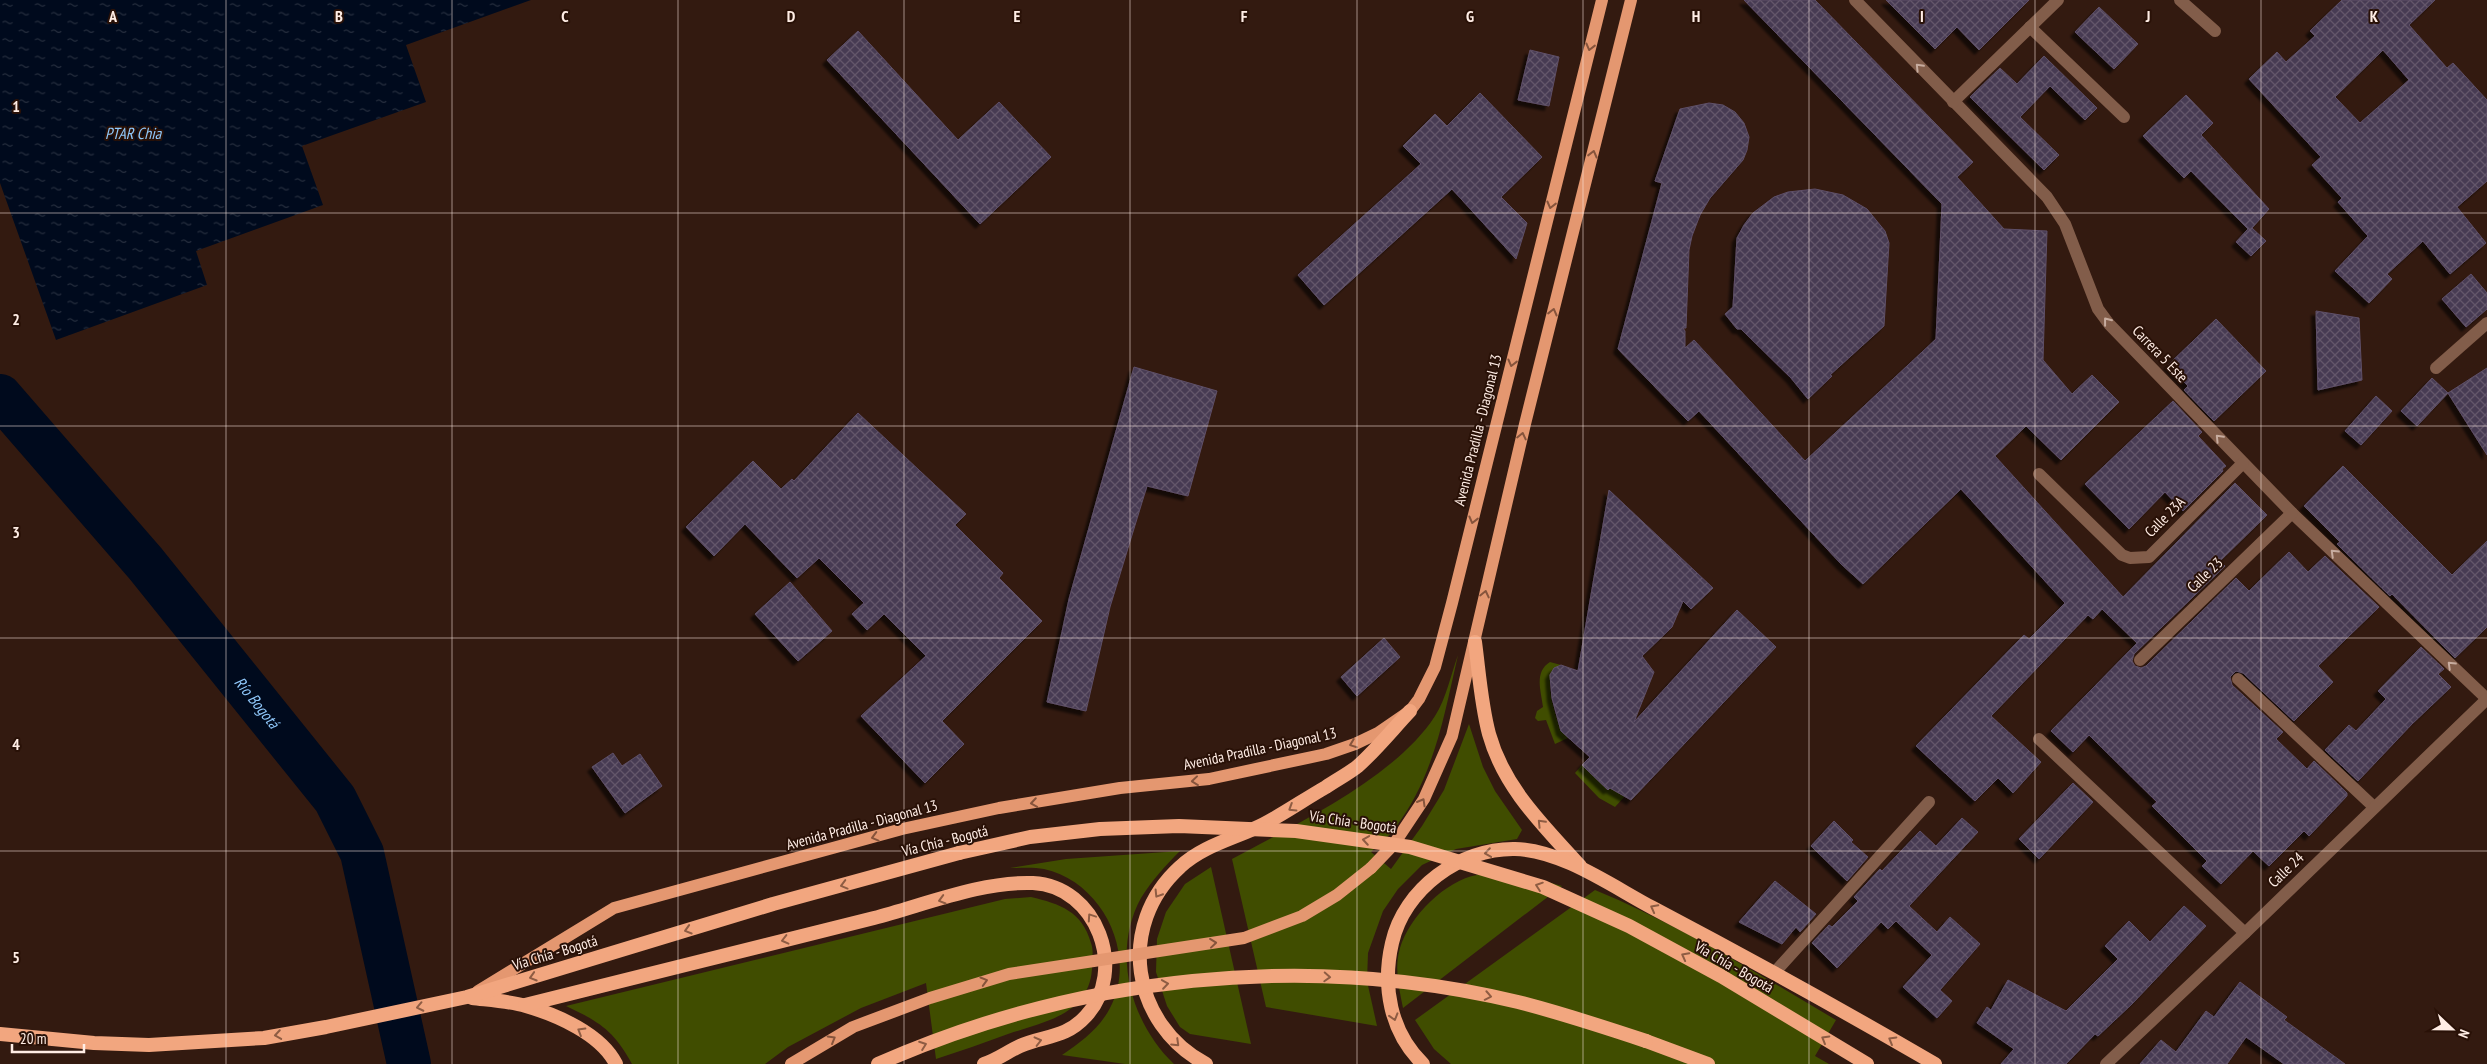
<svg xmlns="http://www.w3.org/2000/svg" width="2487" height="1064" font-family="'PT Sans Narrow',sans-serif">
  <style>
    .grass { fill: #404d00 }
    .water { fill: url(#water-ripples) }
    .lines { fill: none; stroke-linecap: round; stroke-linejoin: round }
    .river { stroke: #000a1d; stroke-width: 44 }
    .building { fill: url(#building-cross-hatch); stroke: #5e4f68; fill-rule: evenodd; filter: url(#shadow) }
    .minor { stroke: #825d4a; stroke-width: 12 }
    .primary { stroke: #e49770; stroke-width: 12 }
    .trunk { stroke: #f2a67f; stroke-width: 14 }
    .primary-bridge { stroke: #e49770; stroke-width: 12 }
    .trunk-bridge { stroke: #f2a67f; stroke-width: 14 }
    .oneway { stroke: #86543c }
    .oneway2 { stroke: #c7ac9f }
    .oneway3 { stroke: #8e5c43 }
    .grid { fill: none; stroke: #ffede5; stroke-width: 1; stroke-opacity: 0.55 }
    .labels { text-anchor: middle; stroke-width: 4; stroke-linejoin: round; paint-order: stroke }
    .street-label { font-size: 15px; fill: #ffede5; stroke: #291107 }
    .water-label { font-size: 16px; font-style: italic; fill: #90c9fc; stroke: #291107 }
    .grid-label { font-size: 16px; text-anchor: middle; font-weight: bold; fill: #ffede5; stroke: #291107; stroke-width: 4; stroke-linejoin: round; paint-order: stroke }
  </style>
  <defs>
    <pattern id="water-ripples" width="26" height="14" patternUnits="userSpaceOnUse" patternTransform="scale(1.25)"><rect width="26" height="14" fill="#000a1d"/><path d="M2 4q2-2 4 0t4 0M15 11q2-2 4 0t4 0" fill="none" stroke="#262e3e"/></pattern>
    <pattern id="building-cross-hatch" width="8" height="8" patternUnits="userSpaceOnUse" patternTransform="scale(1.25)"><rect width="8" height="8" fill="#473a52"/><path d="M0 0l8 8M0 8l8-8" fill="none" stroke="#63576b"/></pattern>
    <filter id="shadow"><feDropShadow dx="-4.5" dy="4.5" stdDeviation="1" flood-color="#0009"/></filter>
  </defs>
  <rect width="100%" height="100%" fill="#331a10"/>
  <g class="grass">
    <path d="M1458 655C1444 716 1434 777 1395 828 1389 837 1379 844 1371 852L1391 869 1422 826 1444 790 1469 724 1483 767 1495 791 1522 830 1517 839 1456 849 1422 865 1398 889 1383 911 1368 953 1367 981 1377 1026 1266 1007 1232 859C1296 824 1395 778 1435 716 1446 699 1451 674 1458 655Z"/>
    <path d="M1550 662 1561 665C1539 675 1556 713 1560 730L1565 728 1568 738 1555 744 1546 720 1538 721 1535 718 1537 711 1543 707C1541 690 1534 672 1550 662Z"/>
    <polygon points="1582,765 1608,790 1610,788 1625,796 1615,807 1599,798 1575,773"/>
    <path d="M1180 851C1165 866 1152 880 1141 898 1111 953 1131 1023 1174 1064H1125L1062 1055C1081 1042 1099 1029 1110 1008 1138 955 1103 882 1044 869 1034 867 1021 868 1010 868L1066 859Z"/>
    <polygon points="1211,867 1251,1044 1190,1034 1180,1027 1167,1006 1156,972 1157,939 1166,912 1185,884"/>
    <path d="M1520 874 1562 886 1403 1008C1399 988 1394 968 1400 948 1409 917 1446 880 1477 875 1491 873 1506 874 1520 874Z"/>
    <path d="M1595 890C1680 925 1758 974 1836 1020L1815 1056 1829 1064H1451L1434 1049 1415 1020Z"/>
    <path d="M1031 897C1060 904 1082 911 1091 943 1094 951 1092 960 1092 969 1089 1015 1043 1022 1008 1034 984 1043 960 1051 936 1059L926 983 861 1008 788 1047 765 1064H632C614 1031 600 1022 566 1006L1005 899Z"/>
  </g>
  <polygon class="water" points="0,0 531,0 406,45 426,102 302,146 323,205 196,251 207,285 56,340 0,183"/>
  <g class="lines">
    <path class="river" id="s1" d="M0 396 145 563 335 799 362 853 409 1064"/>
  </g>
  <g class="building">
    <polygon points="1744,0 1815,0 1973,162 1957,177 2004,229 2047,231 2043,360 2072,394 2092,375 2119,402 2061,460 2026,426 1995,456 2123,597 2235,483 2267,515 2220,561 2225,566 2134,654 2132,661 2135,666 2141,668 2146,666 2236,578 2249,591 2289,552 2308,572 2325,556 2379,607 2318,666 2333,682 2294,721 2243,673 2236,671 2230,677 2232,685 2283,732 2276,739 2307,769 2314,761 2347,793 2347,796 2309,836 2304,831 2269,866 2253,851 2221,884 2202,866 2207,861 2152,806 2157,802 2089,735 2073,752 2051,731 2137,643 2102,609 2093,619 2088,615 1991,716 2041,762 2013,793 1998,778 1975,801 1916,746 2024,635 2029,639 2065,603 1961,489 1863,584 1841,564 1699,411 1688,421 1618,349 1662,183 1655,181 1680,109 1709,103 1723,105 1735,112 1744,123 1749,137 1747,150 1743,160 1710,198 1700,215 1692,236 1689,250 1686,328 1683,328 1685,331 1685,348 1694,340 1805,461 1936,339 1942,204"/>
    <polygon points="1886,0 2029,0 1979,50 1957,27 1935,49"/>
    <path d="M2342 0H2435L2409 25 2447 68 2453 63 2487 100V181L2457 207 2486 243 2450 274 2423 241 2387 274 2392 279 2369 303 2335 271 2368 236 2338 202 2342 198 2312 165 2321 157 2249 79 2277 52 2286 62 2315 36 2310 31ZM2383 50 2409 80 2360 123 2335 97Z"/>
    <polygon points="2099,7 2138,44 2114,69 2075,32"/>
    <polygon points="858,31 958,140 999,102 1051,157 980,224 827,60"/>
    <polygon points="1530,50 1559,57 1549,106 1518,100"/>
    <polygon points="2044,56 2097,108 2085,120 2050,86 2020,117 2059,155 2044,170 1970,97 2000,68 2017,84"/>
    <polygon points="1480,93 1542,157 1501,197 1527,223 1516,259 1452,189 1324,305 1298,275 1421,164 1403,146 1435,114 1447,126"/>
    <polygon points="2186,95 2213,123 2201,135 2269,209 2252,228 2266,241 2251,256 2236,242 2248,229 2191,171 2184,178 2143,136"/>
    <polygon points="1815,189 1843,195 1867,209 1885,231 1889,243 1884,326 1830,375 1832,376 1808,399 1791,378 1741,329 1737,329 1725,314 1733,307 1737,238 1744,225 1753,213 1774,197 1788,192"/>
    <polygon points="2471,274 2487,293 2487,309 2466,327 2442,299"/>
    <polygon points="2316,311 2359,318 2362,380 2318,390"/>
    <polygon points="2216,319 2266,371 2214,421 2184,390 2188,386 2168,365"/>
    <polygon points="1134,367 1217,391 1188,496 1147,486 1110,607 1086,711 1047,702 1069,599"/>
    <polygon points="2487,368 2487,455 2448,393"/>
    <polygon points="2432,378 2448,393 2417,426 2401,411"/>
    <polygon points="2376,396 2392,411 2361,445 2345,431"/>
    <polygon points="2173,401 2202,432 2198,436 2226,466 2222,469 2223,471 2183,511 2165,492 2129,529 2085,484"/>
    <polygon points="858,413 966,514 955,525 1003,573 999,578 1042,621 942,721 964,744 925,783 861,716 926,656 884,614 867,630 852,614 864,603 819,558 797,578 745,524 714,556 686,527 753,461 781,489 792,479 794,481"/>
    <polygon points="2343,466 2452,575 2487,541 2487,627 2455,658 2392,594 2390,596 2337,544 2340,542 2304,506"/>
    <polygon points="1609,490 1713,588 1691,609 1683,601 1672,627 1642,656 1654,672 1634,722 1737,610 1776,647 1631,800 1610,788 1608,790 1582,765 1590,757 1561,731 1552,698 1550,675 1554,668 1561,665 1578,671"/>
    <polygon points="790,582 832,631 798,661 755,614"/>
    <polygon points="1384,638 1400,657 1357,696 1341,677"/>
    <polygon points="2421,647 2444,669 2438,674 2451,687 2412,724 2358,781 2325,750 2349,725 2356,731 2386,699 2378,691"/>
    <polygon points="613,753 622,766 640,754 662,786 625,813 592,767"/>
    <polygon points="2073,783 2093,802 2039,859 2019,839"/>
    <polygon points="1962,818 1978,832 1909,906 1937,932 1950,917 1980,944 1940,990 1952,1001 1937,1018 1903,987 1932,955 1896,921 1888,929 1881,922 1837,968 1812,943 1829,925 1832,927 1858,901 1854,897 1880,869 1882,871 1920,831 1936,846"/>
    <polygon points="1834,821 1853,840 1851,842 1868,857 1847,881 1811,846"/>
    <polygon points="1775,881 1816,914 1800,932 1796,927 1782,944 1739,922"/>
    <polygon points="2184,906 2206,926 2132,1004 2098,1036 2095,1034 2066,1064 2001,1064 2014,1049 1977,1023 1987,1007 1991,1010 2008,980 2066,1011 2118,959 2105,946 2129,921 2150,942"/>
    <polygon points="2240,982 2287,1017 2284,1020 2345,1064 2284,1064 2246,1037 2227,1064 2140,1064 2161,1040 2176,1052 2206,1011 2214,1017"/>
  </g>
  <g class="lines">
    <g class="minor">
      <polyline points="1855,0 2047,197 2065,224 2098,309 2109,324 2292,513 2487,699"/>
      <polyline points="2180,0 2215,31"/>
      <polyline points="2030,27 2124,117"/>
      <polyline points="1953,102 2058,0"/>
      <polyline points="2436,368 2487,323"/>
      <polyline points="2039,474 2122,555 2130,558 2149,557 2243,463"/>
      <polyline points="2140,660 2292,513"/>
      <polyline points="2238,679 2374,807"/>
      <polyline points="2039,739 2245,933"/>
      <polyline points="1775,972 1929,802"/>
      <polyline points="2106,1064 2245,933 2487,699"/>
    </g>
    <g class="primary">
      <polyline points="1371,868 1394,844 1424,799 1452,736 1525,424 1631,0"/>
      <polyline points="478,991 614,908 902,829 999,808 1120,788 1209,779 1326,754 1355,744 1378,733 1410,711 1419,699 1435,667 1452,603 1602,0"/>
    </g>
    <g class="trunk">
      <path d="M1475 642C1479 672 1481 704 1489 734 1504 788 1543 825 1580 866"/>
      <path d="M472 998C489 1000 509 1001 526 1006 557 1015 601 1034 616 1064"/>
      <path d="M525 1005C641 976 758 947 874 918 924 905 982 881 1033 883 1097 886 1128 971 1086 1016 1065 1039 1045 1035 1020 1046 1007 1052 997 1060 984 1064"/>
      <polyline points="0,1034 94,1043 149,1045 264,1038 326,1027 467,997 773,904 959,853"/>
      <polyline points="1646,1041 1708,1064"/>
      <path d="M1206 1064C1131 1024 1116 925 1180 867 1203 845 1237 838 1264 824 1285 813 1305 799 1326 787 1336 780 1348 774 1358 766 1376 750 1393 729 1410 711"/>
      <path d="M1423 1064C1390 1032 1382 986 1392 943 1404 889 1460 848 1515 849 1562 850 1613 887 1653 908 1748 958 1842 1010 1935 1064"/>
    </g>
    <polyline class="primary-bridge" points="791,1064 853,1027 930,998 1009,974 1244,938 1302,916 1337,895 1371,868"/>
    <g class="trunk-bridge">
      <polyline points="959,853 1030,837 1100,829 1179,826 1296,831 1410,847 1543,887 1629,926 1721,976 1867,1064"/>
      <path d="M878 1064C1077 976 1305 951 1518 1002 1561 1013 1604 1027 1646 1041"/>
    </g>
  </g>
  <defs><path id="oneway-chevron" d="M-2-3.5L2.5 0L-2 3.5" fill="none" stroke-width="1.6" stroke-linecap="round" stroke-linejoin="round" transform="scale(1.25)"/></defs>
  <g class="oneway">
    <use href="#oneway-chevron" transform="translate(1590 47) rotate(104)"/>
    <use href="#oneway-chevron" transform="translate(1593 154) rotate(-76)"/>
    <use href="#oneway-chevron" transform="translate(1551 205) rotate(104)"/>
    <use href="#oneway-chevron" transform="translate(1553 312) rotate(-76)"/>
    <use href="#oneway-chevron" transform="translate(1512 363) rotate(104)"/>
    <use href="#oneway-chevron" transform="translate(1522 436) rotate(-77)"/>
    <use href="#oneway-chevron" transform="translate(1473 520) rotate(104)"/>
    <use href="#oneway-chevron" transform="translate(1485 594) rotate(-77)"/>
    <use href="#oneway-chevron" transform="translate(1353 744) rotate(159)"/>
    <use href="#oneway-chevron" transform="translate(1195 781) rotate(174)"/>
    <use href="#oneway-chevron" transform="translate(1422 802) rotate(-60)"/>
    <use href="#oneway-chevron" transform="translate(1034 803) rotate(171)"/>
    <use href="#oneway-chevron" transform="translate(875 837) rotate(165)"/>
    <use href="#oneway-chevron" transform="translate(1213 943) rotate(-6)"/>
    <use href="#oneway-chevron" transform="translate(984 981) rotate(-16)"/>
    <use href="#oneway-chevron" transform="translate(832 1039) rotate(-30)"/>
  </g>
  <g class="oneway2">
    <use href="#oneway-chevron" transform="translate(1919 67) rotate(-134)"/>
    <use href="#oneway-chevron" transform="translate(2107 321) rotate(-128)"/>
    <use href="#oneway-chevron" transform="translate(2219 438) rotate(-134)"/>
    <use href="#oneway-chevron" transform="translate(2334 553) rotate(-136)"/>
    <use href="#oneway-chevron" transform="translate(2451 665) rotate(-136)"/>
  </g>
  <g class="oneway3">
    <use href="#oneway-chevron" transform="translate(1292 808) rotate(148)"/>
    <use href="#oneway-chevron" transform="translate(1541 823) rotate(-134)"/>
    <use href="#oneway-chevron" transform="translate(1366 840) rotate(-171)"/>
    <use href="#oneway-chevron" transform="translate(1488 853) rotate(172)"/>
    <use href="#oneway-chevron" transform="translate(844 885) rotate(165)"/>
    <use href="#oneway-chevron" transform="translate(1539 886) rotate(-161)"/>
    <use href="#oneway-chevron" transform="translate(1158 894) rotate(122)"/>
    <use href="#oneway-chevron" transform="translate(942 900) rotate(164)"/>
    <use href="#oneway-chevron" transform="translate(1654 908) rotate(-152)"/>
    <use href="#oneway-chevron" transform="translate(1091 917) rotate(-124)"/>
    <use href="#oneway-chevron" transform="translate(688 930) rotate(163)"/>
    <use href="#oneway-chevron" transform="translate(785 940) rotate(166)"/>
    <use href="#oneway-chevron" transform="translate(1685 956) rotate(-152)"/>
    <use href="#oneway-chevron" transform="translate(533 977) rotate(163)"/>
    <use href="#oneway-chevron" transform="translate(1327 977) rotate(3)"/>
    <use href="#oneway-chevron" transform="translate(1165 984) rotate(-8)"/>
    <use href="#oneway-chevron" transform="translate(1488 996) rotate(11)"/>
    <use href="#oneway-chevron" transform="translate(420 1007) rotate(168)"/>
    <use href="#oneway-chevron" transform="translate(1394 1017) rotate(73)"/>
    <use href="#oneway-chevron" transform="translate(581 1031) rotate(-149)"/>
    <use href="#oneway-chevron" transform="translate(278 1035) rotate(171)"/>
    <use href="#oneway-chevron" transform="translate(1825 1039) rotate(-150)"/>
    <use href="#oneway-chevron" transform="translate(1892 1040) rotate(-150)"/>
    <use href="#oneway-chevron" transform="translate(1038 1041) rotate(-14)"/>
    <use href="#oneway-chevron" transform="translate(1176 1043) rotate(44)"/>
    <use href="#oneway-chevron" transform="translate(923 1045) rotate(-20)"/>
  </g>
  <path class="grid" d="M226 0V1064M452 0V1064M678 0V1064M904 0V1064M1130 0V1064M1357 0V1064M1583 0V1064M1809 0V1064M2035 0V1064M2261 0V1064M0 213H2487M0 426H2487M0 638H2487M0 851H2487"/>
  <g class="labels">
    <g class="street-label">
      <text transform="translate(2160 354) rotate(46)" y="5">Carrera 5 Este</text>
      <text transform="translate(1478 430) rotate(-76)" y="5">Avenida Pradilla - Diagonal 13</text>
      <text transform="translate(2165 517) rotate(-45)" y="5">Calle 23A</text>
      <text transform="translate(2205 575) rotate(-44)" y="5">Calle 23</text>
      <text transform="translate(1260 749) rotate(-12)" y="5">Avenida Pradilla - Diagonal 13</text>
      <text transform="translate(1353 822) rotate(8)" y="5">Vía Chía - Bogotá</text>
      <text transform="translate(862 825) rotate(-15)" y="5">Avenida Pradilla - Diagonal 13</text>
      <text transform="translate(945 841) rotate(-14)" y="5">Vía Chía - Bogotá</text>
      <text transform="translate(2286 870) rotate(-44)" y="5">Calle 24</text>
      <text transform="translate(555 953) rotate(-17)" y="5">Vía Chía - Bogotá</text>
      <text transform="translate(1734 967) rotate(30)" y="5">Vía Chía - Bogotá</text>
    </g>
    <g class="water-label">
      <text x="133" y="139">PTAR Chia</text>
      <text dy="6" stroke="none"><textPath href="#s1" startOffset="400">Río Bogotá</textPath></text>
    </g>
  </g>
  <g class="grid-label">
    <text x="113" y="22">A</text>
    <text x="339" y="22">B</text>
    <text x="565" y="22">C</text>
    <text x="791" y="22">D</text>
    <text x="1017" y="22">E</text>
    <text x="1244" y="22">F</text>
    <text x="1470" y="22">G</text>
    <text x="1696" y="22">H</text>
    <text x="1922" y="22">I</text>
    <text x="2148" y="22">J</text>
    <text x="2374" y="22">K</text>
    <text x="16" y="112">1</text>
    <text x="16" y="325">2</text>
    <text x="16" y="538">3</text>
    <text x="16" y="750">4</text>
    <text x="16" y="963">5</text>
  </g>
  <g transform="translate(2452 1029) rotate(112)" stroke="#291107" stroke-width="4" paint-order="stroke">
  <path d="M0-4L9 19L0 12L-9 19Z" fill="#ffede5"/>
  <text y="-8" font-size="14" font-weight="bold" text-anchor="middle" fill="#ffede5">N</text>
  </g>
  <path d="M12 1044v8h72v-8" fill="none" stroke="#ffede5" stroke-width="2.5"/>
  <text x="20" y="1044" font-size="15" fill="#ffede5" stroke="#291107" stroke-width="4" paint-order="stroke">20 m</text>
</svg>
